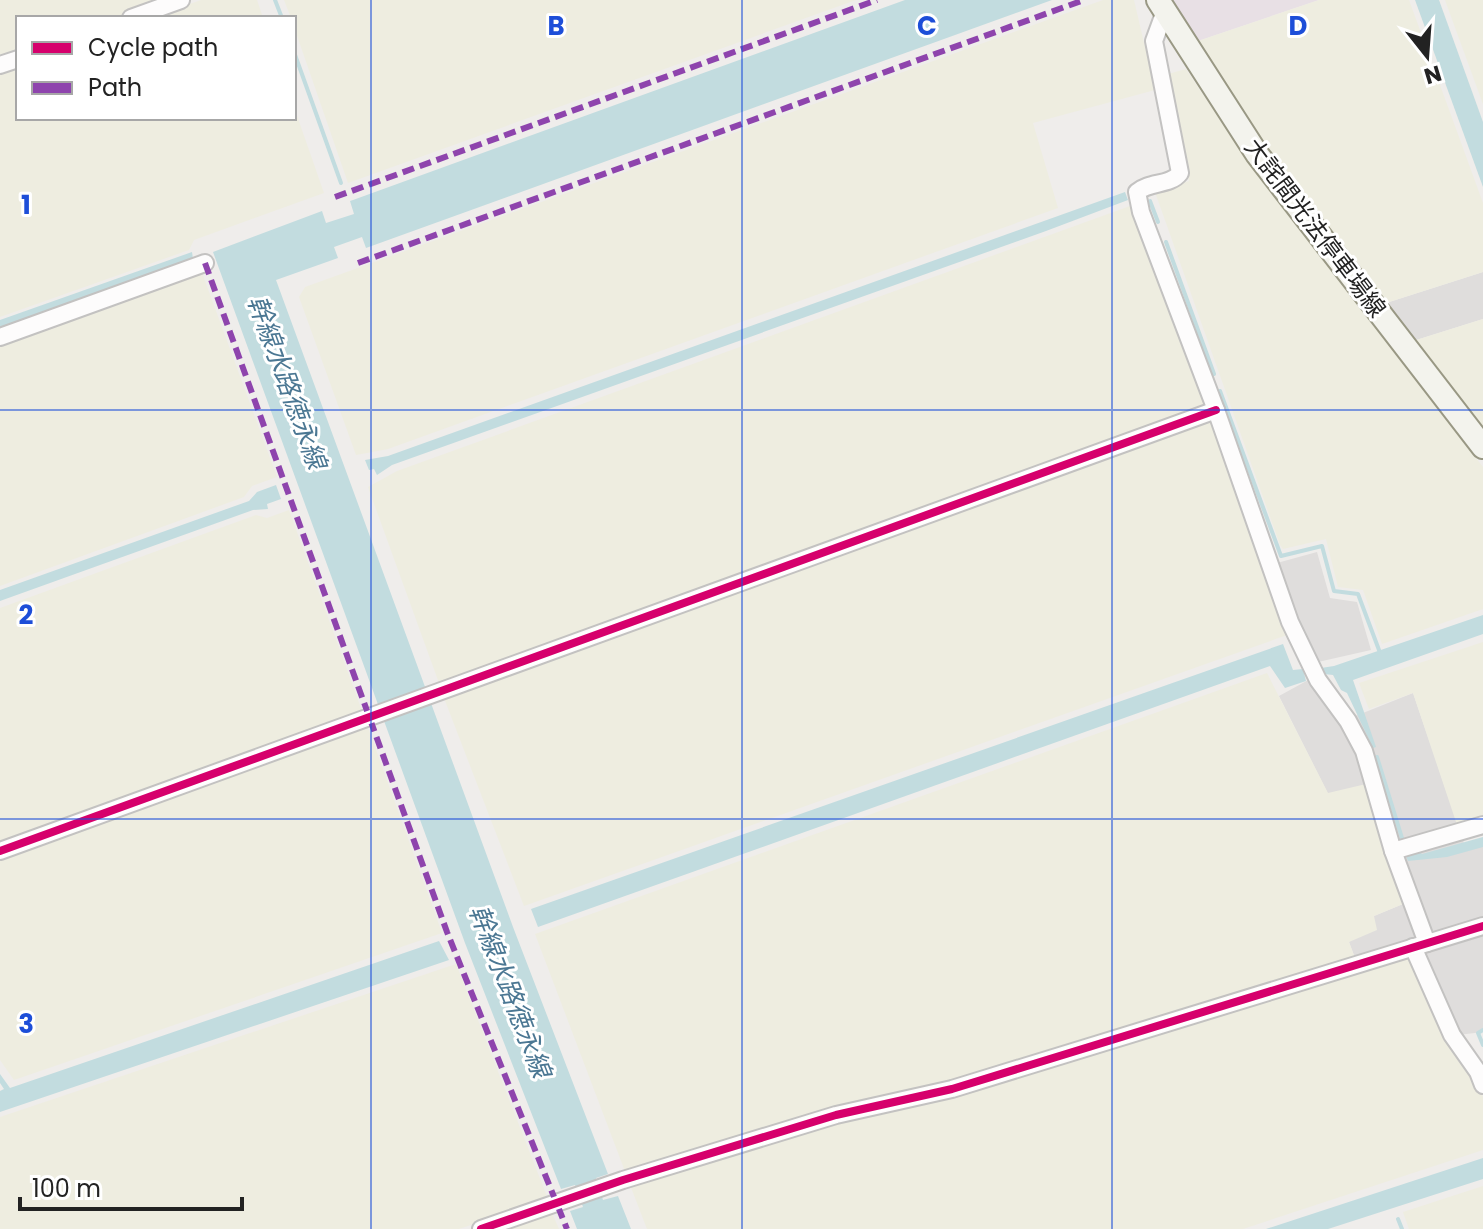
<svg xmlns="http://www.w3.org/2000/svg" width="1483" height="1229" font-family="Poppins,'Noto Sans JP',sans-serif">
  <style>
    .residential { fill: #dfdddc }
    .industrial { fill: #e8e0e5 }
    .farmland { fill: #eeede0 }
    .water { fill: #c2dcdf }
    .lines { fill: none; stroke-linecap: round; stroke-linejoin: round }
    .stream { stroke: #c2dcdf; stroke-width: 4 }
    .minor-casing { stroke: #c3c2c1; stroke-width: 20 }
    .secondary-casing { stroke: #999884; stroke-width: 26 }
    .minor { stroke: #fdfcfc; stroke-width: 16 }
    .secondary { stroke: #f3f3ed; stroke-width: 22 }
    .quiet { stroke: #8e44ad; stroke-width: 6; stroke-dasharray: 12 6; stroke-linecap: butt }
    .cycleway-casing { stroke: #fff; stroke-width: 13 }
    .cycleway { stroke: #d6006c; stroke-width: 8 }
    .grid { fill: none; stroke: #1d4ed8; stroke-width: 2; stroke-opacity: 0.55 }
    .labels { text-anchor: middle; stroke-width: 6; stroke-linejoin: round; paint-order: stroke }
    .street-label { font-size: 24px; fill: #222; stroke: #fff }
    .water-label { font-size: 26px; font-style: italic; fill: #4b7793; stroke: #fff }
    .grid-label { font-size: 26px; text-anchor: middle; font-weight: bold; fill: #1d4ed8; stroke: #fff; stroke-width: 6; stroke-linejoin: round; paint-order: stroke }
  </style>
  <rect width="100%" height="100%" fill="#efedeb"/>
  <g class="residential">
    <polygon points="1483,272 1483,319 1413,341 1383,304"/>
    <polygon points="1317,552 1330,598 1357,602 1371,650 1318,662 1353,717 1413,693 1465,846 1483,841 1483,1032 1458,1035 1416,942 1355,958 1349,942 1374,916 1403,904 1328,794 1279,696 1312,678 1277,563"/>
  </g>
  <polygon class="industrial" points="1171,0 1319,0 1195,42"/>
  <g class="farmland">
    <polygon points="0,0 168,0 118,18 18,18 18,54 0,60"/>
    <polygon points="201,0 257,0 263,18 151,18"/>
    <polygon points="284,0 856,0 348,183 294,27 294,18 291,18"/>
    <polygon points="1103,0 1134,0 1155,90 1033,123 1058,208 388,449 356,455 299,297 305,287"/>
    <polygon points="1319,0 1409,0 1483,203 1483,272 1383,304 1281,167 1195,42"/>
    <polygon points="1445,0 1483,0 1483,104"/>
    <polygon points="18,66 18,118 294,118 294,107 324,193 194,240 189,250 0,317 0,72"/>
    <polygon points="1186,69 1246,159 1483,467 1483,609 1382,644 1363,590 1338,587 1326,539 1283,549 1280,545 1155,192 1189,181 1168,74"/>
    <polygon points="1130,206 1205,405 439,683 368,487 397,471"/>
    <polygon points="201,270 277,477 252,486 244,497 0,586 0,343"/>
    <polygon points="1483,319 1483,430 1413,341"/>
    <polygon points="1211,421 1290,634 524,906 444,698"/>
    <polygon points="289,510 362,711 0,843 0,608 256,515 267,518"/>
    <polygon points="1483,642 1483,820 1458,828 1413,693 1369,709 1359,683"/>
    <polygon points="1267,673 1328,793 1366,784 1403,904 1374,916 1377,930 1349,942 1355,958 950,1084 626,1174 535,934"/>
    <polygon points="367,725 442,933 14,1080 0,1060 0,856"/>
    <polygon points="1410,957 1476,1080 1483,1097 1483,1150 1243,1229 647,1229 630,1185 836,1120 964,1093"/>
    <polygon points="456,964 548,1199 459,1229 0,1229 0,1117"/>
    <polygon points="1483,1186 1483,1229 1409,1229 1403,1212"/>
    <polygon points="552,1213 559,1229 505,1229"/>
  </g>
  <g class="water">
    <polygon points="905,0 1052,0 366,248 362,237 334,247 338,258 276,280 513,927 608,1174 596,1178 603,1200 618,1196 631,1229 577,1229 570,1211 583,1207 575,1185 561,1189 465,943 213,252 322,211 326,223 354,214 350,201 353,200"/>
    <polygon points="1415,0 1439,0 1483,122 1483,187"/>
    <polygon points="1125,192 1128,200 1046,231 392,465 377,475 374,469 369,470 365,460 388,456"/>
    <polygon points="192,252 193,259 0,329 0,320"/>
    <polygon points="276,485 281,499 267,504 268,509 253,510 0,601 0,590 249,501 257,492"/>
    <polygon points="1483,615 1483,634 1353,680 1376,747 1373,748 1347,693 1341,690 1333,675 1324,674 1321,668 1334,666"/>
    <polygon points="1283,644 1293,670 1303,669 1306,681 1285,688 1270,666 538,927 531,909"/>
    <polygon points="1483,837 1483,847 1447,857 1408,861 1406,856 1420,852 1422,854"/>
    <polygon points="439,941 449,960 0,1112 0,1091 4,1089 0,1083 0,1074 10,1088"/>
    <polygon points="1483,1158 1483,1179 1328,1229 1266,1229"/>
  </g>
  <g class="lines">
    <g class="stream">
      <polyline points="275,0 282,18"/>
      <polyline points="294,52 341,183"/>
      <polyline points="1150,201 1158,222"/>
      <polyline points="1166,242 1214,374"/>
      <polyline points="1220,391 1281,556 1322,546 1334,591 1358,594 1379,650"/>
      <polyline points="1377,757 1402,838"/>
      <polyline points="1483,1030 1478,1033 1483,1045"/>
      <polyline points="1398,1219 1402,1229"/>
    </g>
    <g class="minor-casing">
      <g id="minor">
        <path d="M1165 11 1154 41 1180 173C1170 186 1150 181 1137 192L1141 212 1216 410 1290 622 1318 680 1348 721 1364 751 1393 851 1427 943"/>
        <polyline points="131,18 181,0"/>
        <polyline points="0,65 18,59"/>
        <polyline points="0,337 205,263"/>
        <polyline points="0,851 1216,410"/>
        <polyline points="1393,851 1483,825"/>
        <polyline points="1413,947 1452,1035 1478,1072 1483,1085"/>
        <polyline points="481,1229 623,1180 836,1115 952,1089 1483,926"/>
      </g>
    </g>
    <g class="secondary-casing">
      <polyline id="secondary" points="1158,0 1257,154 1483,447"/>
    </g>
    <use href="#minor" class="minor"/>
    <use href="#secondary" class="secondary"/>
    <g class="quiet">
      <polyline points="335,197 877,0"/>
      <polyline points="205,263 447,932 567,1229"/>
      <polyline points="358,263 1084,0"/>
    </g>
    <g class="cycleway-casing">
      <g id="cycleway">
        <polyline points="0,851 1216,410"/>
        <polyline points="481,1229 623,1180 836,1115 952,1089 1483,926"/>
      </g>
    </g>
    <use href="#cycleway" class="cycleway"/>
  </g>
  <path class="grid" d="M371 0V1229M742 0V1229M1112 0V1229M0 410H1483M0 819H1483"/>
  <g class="labels">
    <g class="street-label">
      <text transform="translate(1315 228) rotate(53)" y="8">大詫間光法停車場線</text>
    </g>
    <g class="water-label">
      <text transform="translate(287 382) rotate(70)" y="9">幹線水路徳永線</text>
      <text transform="translate(510 991) rotate(69)" y="9">幹線水路徳永線</text>
    </g>
  </g>
  <g class="grid-label">
    <text x="556" y="35">B</text>
    <text x="927" y="35">C</text>
    <text x="1298" y="35">D</text>
    <text x="26" y="214">1</text>
    <text x="26" y="624">2</text>
    <text x="26" y="1033">3</text>
  </g>
  <rect x="16" y="16" width="280" height="104" fill="#ffffff" stroke="#a7a7a7" stroke-width="2"/>
  <rect x="32" y="42" width="40" height="12" fill="#d6006c" stroke="#a7a7a7" stroke-width="2"/>
  <text x="88" y="56" font-size="24" fill="#222222">Cycle path</text>
  <rect x="32" y="82" width="40" height="12" fill="#8e44ad" stroke="#a7a7a7" stroke-width="2"/>
  <text x="88" y="96" font-size="24" fill="#222222">Path</text>
  <g transform="translate(1427 56) rotate(163)" stroke="#ffffff" stroke-width="6" paint-order="stroke">
  <path d="M0-6L14 30L0 20L-14 30Z" fill="#222222"/>
  <text y="-12" font-size="22" font-weight="bold" text-anchor="middle" fill="#222222">N</text>
  </g>
  <path d="M20 1197v12h222v-12" fill="none" stroke="#222222" stroke-width="4"/>
  <text x="32" y="1197" font-size="24" fill="#222222" stroke="#ffffff" stroke-width="6" paint-order="stroke">100 m</text>
</svg>
